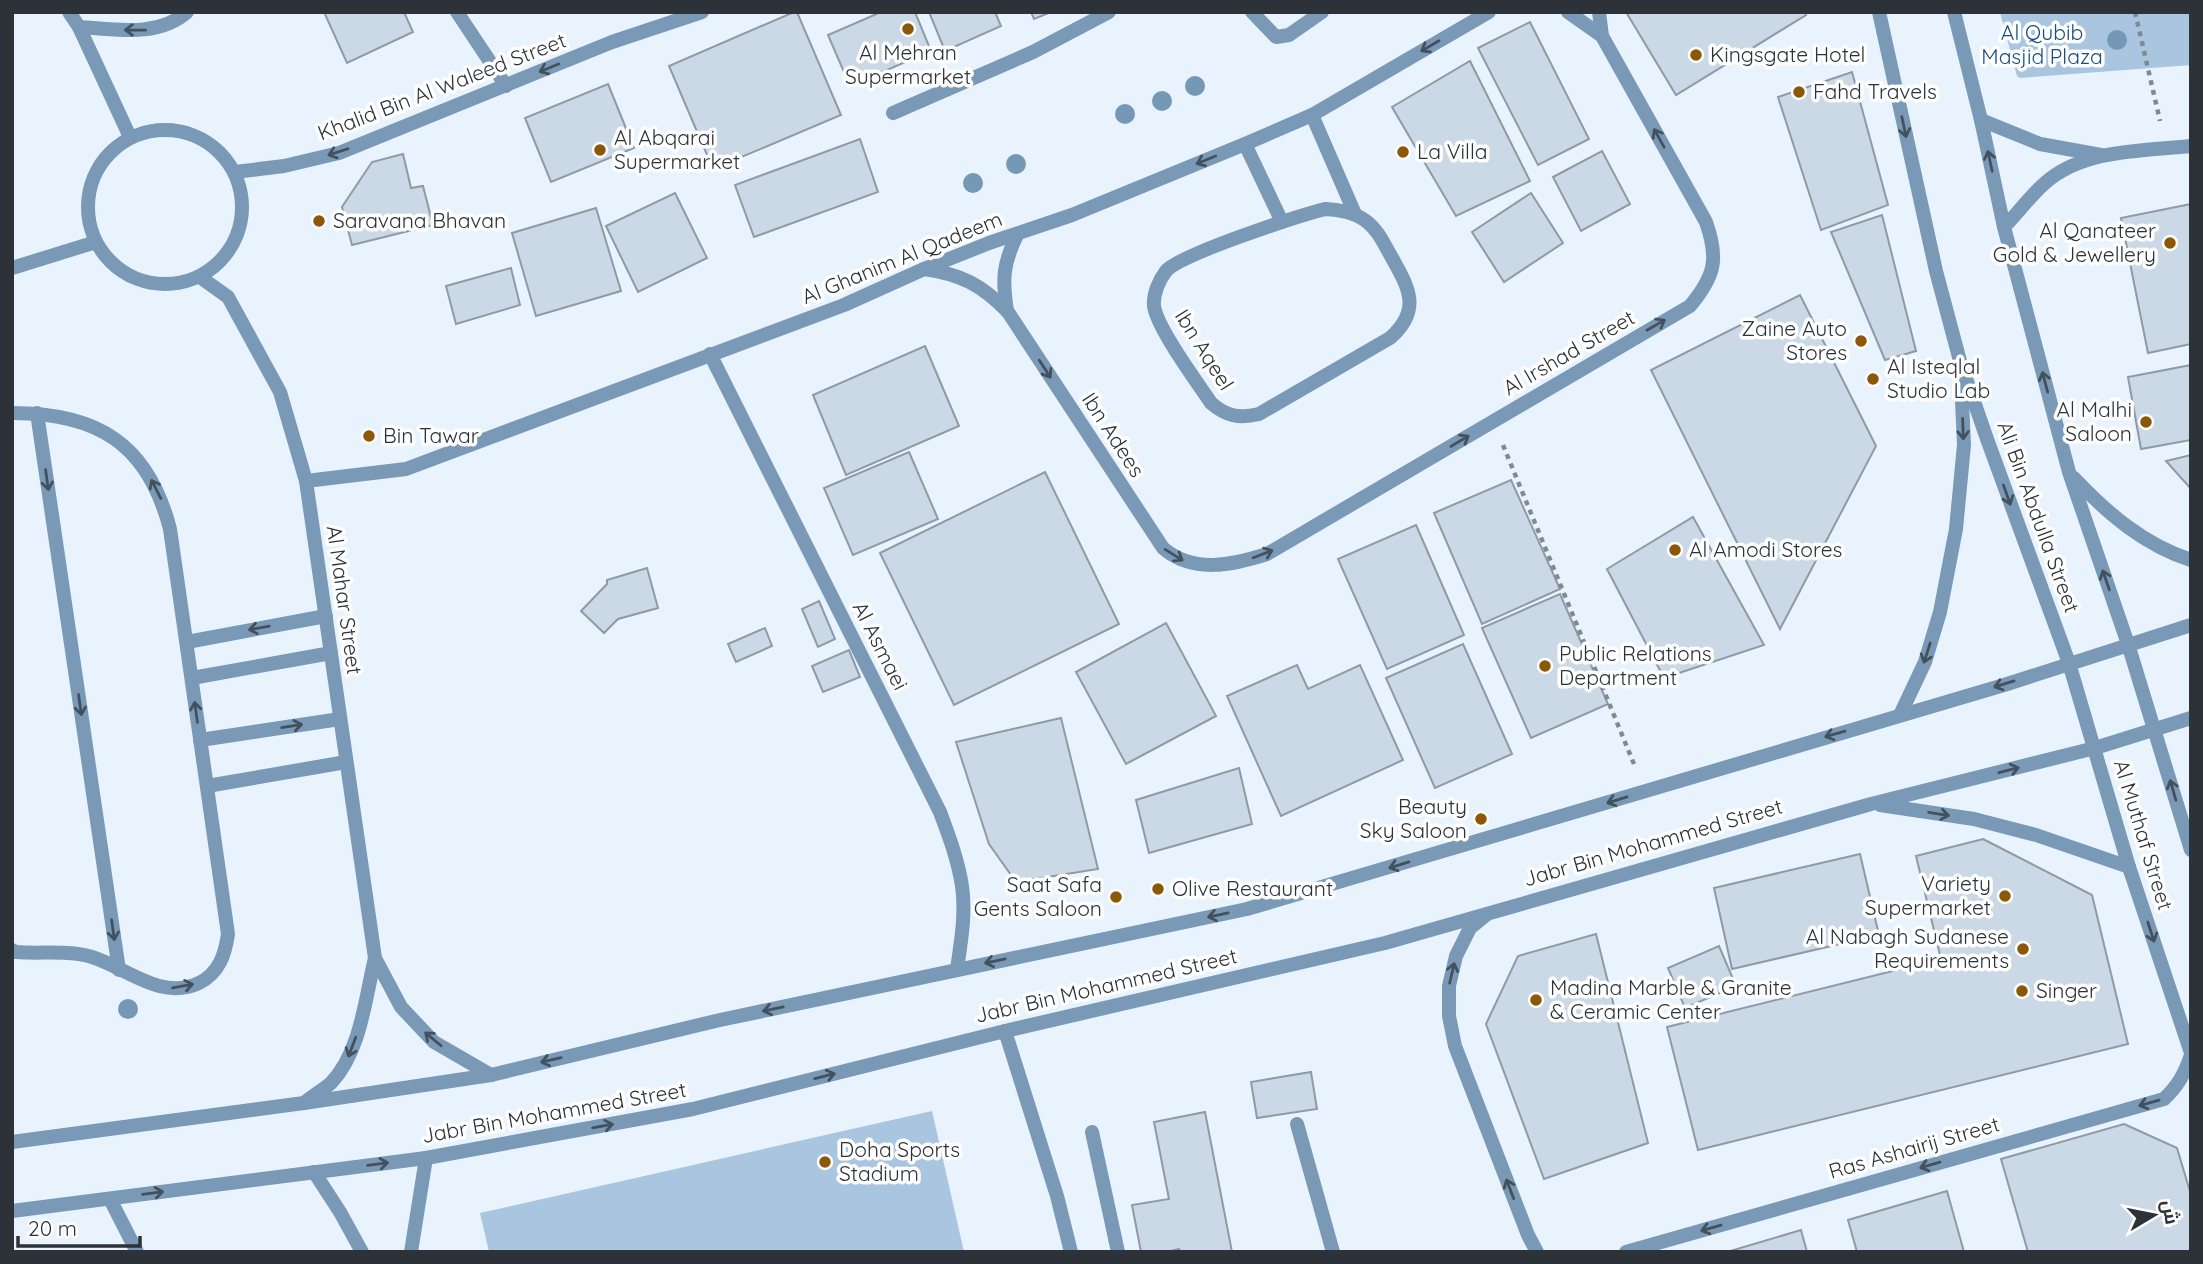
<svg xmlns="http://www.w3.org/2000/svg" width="2203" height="1264" font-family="Quicksand,Cairo,sans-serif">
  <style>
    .green { fill: #aac5df }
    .building { fill: #cbd9e7; stroke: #8e9aa7; stroke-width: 2 }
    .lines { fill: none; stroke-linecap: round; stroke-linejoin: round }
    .path { stroke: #818a91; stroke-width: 4.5; stroke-dasharray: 5 5; stroke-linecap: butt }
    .service { stroke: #7a99b7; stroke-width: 14 }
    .minor { stroke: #7a99b7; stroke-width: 14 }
    .tertiary { stroke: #7a99b7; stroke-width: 14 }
    .tree { fill: #7498b6 }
    .oneway { stroke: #43515d }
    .poi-dot { fill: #8c5706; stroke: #fefefe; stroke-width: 2.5 }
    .labels { text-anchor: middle; stroke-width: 7; stroke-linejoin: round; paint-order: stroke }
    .park-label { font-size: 21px; fill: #154d7c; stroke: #fefefe }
    .poi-label { font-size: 21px; fill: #2c3237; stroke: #fefefe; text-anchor: start }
    .street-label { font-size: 21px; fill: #2c3237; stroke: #fefefe }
  </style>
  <rect width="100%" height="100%" fill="#e8f3fe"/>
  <g class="green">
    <polygon points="2000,12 2191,12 2191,65 2020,78 2017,76"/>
    <polygon points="932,1111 964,1252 489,1252 480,1213"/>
  </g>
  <g class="building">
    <polygon points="324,12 404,12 413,32 347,63"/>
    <polygon points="794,12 797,12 841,115 713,169 669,66"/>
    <polygon points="881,12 915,12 931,51 850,86 828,35"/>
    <polygon points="929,12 995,12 1001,26 945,51"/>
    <polygon points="1031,12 1051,12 1034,19"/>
    <polygon points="1626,12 1805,12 1806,15 1676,95"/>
    <polygon points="1530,22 1589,139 1538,165 1478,48"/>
    <polygon points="1470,61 1530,181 1456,216 1392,107"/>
    <polygon points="1852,72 1888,205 1821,230 1778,97"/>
    <polygon points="608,84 634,148 551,182 525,118"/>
    <polygon points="860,139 878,192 754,237 735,185"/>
    <polygon points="1602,151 1630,204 1581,231 1553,177"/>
    <polygon points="403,154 411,188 423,186 433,225 352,245 342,207 372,162"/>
    <polygon points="675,193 707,258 638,292 606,226"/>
    <polygon points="1531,193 1563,243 1504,282 1472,232"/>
    <polygon points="2191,204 2191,344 2148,353 2121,218"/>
    <polygon points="596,208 621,291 536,316 512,233"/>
    <polygon points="1882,215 1916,351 1885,360 1831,232"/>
    <polygon points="511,268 520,305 456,324 446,286"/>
    <polygon points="1800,295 1876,446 1780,629 1651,370"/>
    <polygon points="925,346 959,426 846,475 813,395"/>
    <polygon points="2191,365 2191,440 2141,449 2128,377"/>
    <polygon points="909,452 938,519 853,555 824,488"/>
    <polygon points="2191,455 2191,489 2166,461"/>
    <polygon points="1045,472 1119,624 954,705 880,553"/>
    <polygon points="1511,480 1560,589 1482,624 1434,513"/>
    <polygon points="1693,517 1764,645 1664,678 1607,569"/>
    <polygon points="1416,525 1464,635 1387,669 1338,559"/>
    <polygon points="647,568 658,608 618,619 604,633 581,611 607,584 607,580"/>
    <polygon points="1560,594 1608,704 1531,738 1482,628"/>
    <polygon points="819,601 835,639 818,647 802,609"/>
    <polygon points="1166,623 1216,716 1126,764 1076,672"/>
    <polygon points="765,628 772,646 736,662 728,644"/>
    <polygon points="1463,644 1512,754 1435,788 1386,678"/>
    <polygon points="849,650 860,677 823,692 812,666"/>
    <polygon points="1297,665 1308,689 1360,665 1403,760 1281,816 1227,696"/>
    <polygon points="1061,718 1098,869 1016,882 989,844 956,742"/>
    <polygon points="1239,768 1252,824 1149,853 1136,800"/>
    <polygon points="1983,839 2092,895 2128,1044 1698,1150 1667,1027 1941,959 1916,856"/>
    <polygon points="1860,854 1879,935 1732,969 1714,888"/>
    <polygon points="1596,934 1648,1143 1544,1179 1486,1024 1518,956"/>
    <polygon points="1719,946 1736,986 1685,1008 1668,968"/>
    <polygon points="1311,1072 1317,1109 1257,1118 1251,1082"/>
    <polygon points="1205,1112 1232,1252 1180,1252 1179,1249 1167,1252 1141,1252 1132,1205 1169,1199 1154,1122"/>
    <polygon points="2124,1124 2177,1148 2191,1195 2191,1252 2028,1252 2001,1159"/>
    <polygon points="1947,1191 1964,1252 1857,1252 1848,1220"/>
    <polygon points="1801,1230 1807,1252 1727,1252"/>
  </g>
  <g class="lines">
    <g class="path">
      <polyline points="2135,12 2160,121"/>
      <polyline points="1503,445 1634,764"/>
    </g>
    <g class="service">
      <polyline points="457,12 506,86"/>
      <polyline points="1252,12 1276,37 1289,35 1322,12"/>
      <polyline points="893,113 1033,52 1109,12"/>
      <polyline points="1312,115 1355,214"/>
      <polyline points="1245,144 1282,222"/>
      <path d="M1325 209C1340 210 1354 212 1366 221 1378 230 1384 244 1391 256 1409 288 1422 310 1390 338L1259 414C1239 419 1226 416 1211 403 1197 382 1157 328 1154 306 1153 294 1159 280 1166 271 1181 254 1298 216 1325 209Z"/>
      <path d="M710 354 940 812C949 836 958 860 962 886 966 913 961 942 957 969"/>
      <path d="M12 413C98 413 148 444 170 529L228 934C225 955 219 973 199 983 161 1001 127 968 92 957 68 950 41 954 16 952L12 950"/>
      <polyline points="37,413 119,970"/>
      <polyline points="187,642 326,616"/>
      <polyline points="192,678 331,653"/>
      <polyline points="200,740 340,719"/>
      <polyline points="207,786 346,762"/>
      <polyline points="1005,1031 1057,1196 1071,1252"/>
      <polyline points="1297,1124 1333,1252"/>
      <polyline points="1092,1132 1118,1252"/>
      <polyline points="110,1199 137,1252"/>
    </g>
    <g class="minor">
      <polyline points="69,12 79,27 130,137"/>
      <polyline points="1568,12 1602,36"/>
      <path d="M79 27C114 29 158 38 187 12"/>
      <polyline points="1981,120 2040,144 2101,155"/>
      <circle cx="165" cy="207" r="77"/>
      <polyline points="235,172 284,166 339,153 612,42 702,12"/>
      <path d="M2004 227C2018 213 2030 196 2045 183 2083 149 2143 151 2191 146"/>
      <polyline points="12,268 96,242"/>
      <path d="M924 269C961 274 982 285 1008 312L1163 548C1193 574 1233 565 1267 554L1690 306C1715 276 1719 259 1706 222L1602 36 1599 12"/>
      <polyline points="200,277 228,297 280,392 306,481 375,958 401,1007 434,1042 491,1075"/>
      <path d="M1007 311C1002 279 1003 264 1017 235"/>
      <polyline points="306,481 406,469 844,305 924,269 989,243 1072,215 1245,144 1312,115 1489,12"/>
      <polyline points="1487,914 1470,928 1456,956 1449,986 1449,1016 1455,1046 1528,1235 1537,1252"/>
      <path d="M304 1103C312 1096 323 1090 331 1083 361 1051 365 999 375 958"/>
      <polyline points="314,1172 340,1212 362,1252"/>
      <polyline points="411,1252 426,1158"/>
      <path d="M1626 1252 2164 1099C2178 1086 2185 1073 2191 1055"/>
    </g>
    <g class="tertiary">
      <polyline points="1879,12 1936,271 1960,361 1987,439 2069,663 2129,867 2191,1053"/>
      <polyline points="1954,12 1981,120 2004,227 2069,472 2128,644 2191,850"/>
      <path d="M2074 478C2107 513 2144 545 2191 560"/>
      <polyline points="1900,715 1925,662 1940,612 1956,529 1964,445 1961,379"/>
      <polyline points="1880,805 1974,819 2036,835 2129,867"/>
      <polyline points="12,1142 304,1103 491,1075 720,1020 1247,909 2004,685 2191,625"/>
      <polyline points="12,1211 426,1158 693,1109 1005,1031 1385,943 1871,804 2095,748 2191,718"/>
    </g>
  </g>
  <g class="tree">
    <circle cx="2117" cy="40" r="10"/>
    <circle cx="1195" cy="86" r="10"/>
    <circle cx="1162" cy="101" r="10"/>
    <circle cx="1125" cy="114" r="10"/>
    <circle cx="1016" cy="164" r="10"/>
    <circle cx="973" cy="183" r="10"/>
    <circle cx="128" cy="1009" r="10"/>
  </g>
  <defs><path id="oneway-shaft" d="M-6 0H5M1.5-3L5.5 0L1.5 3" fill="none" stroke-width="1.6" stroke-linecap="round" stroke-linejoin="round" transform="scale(1.75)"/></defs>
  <g class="oneway">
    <use href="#oneway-shaft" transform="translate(135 30) rotate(-179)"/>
    <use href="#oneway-shaft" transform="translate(1430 46) rotate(150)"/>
    <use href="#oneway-shaft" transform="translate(549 68) rotate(158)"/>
    <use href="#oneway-shaft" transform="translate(1904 127) rotate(78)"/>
    <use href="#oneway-shaft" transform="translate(1659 138) rotate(-119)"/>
    <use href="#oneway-shaft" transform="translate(338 152) rotate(162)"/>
    <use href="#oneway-shaft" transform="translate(1206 160) rotate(158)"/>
    <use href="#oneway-shaft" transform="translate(1990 161) rotate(-102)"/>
    <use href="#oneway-shaft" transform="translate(1656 325) rotate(-30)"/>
    <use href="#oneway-shaft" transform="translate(1045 369) rotate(57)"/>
    <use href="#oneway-shaft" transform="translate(2045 382) rotate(-105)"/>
    <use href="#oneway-shaft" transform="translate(1963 429) rotate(88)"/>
    <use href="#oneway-shaft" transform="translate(1460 441) rotate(-31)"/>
    <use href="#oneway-shaft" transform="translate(47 480) rotate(82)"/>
    <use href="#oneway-shaft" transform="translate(156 489) rotate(-117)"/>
    <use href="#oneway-shaft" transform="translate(2007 495) rotate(70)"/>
    <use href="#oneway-shaft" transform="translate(1263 554) rotate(-21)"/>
    <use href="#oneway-shaft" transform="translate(1174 555) rotate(32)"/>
    <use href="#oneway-shaft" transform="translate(2106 580) rotate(-109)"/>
    <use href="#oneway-shaft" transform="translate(259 628) rotate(170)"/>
    <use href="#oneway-shaft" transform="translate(1927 653) rotate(108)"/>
    <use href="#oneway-shaft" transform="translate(2004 684) rotate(163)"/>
    <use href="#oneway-shaft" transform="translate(80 705) rotate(82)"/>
    <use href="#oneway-shaft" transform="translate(196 712) rotate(-98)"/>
    <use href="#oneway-shaft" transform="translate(292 726) rotate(-9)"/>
    <use href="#oneway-shaft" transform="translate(1835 734) rotate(164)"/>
    <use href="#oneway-shaft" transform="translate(2009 770) rotate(-14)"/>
    <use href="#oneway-shaft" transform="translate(2173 790) rotate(-106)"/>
    <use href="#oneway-shaft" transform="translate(1617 800) rotate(163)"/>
    <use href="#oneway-shaft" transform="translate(1939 814) rotate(9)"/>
    <use href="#oneway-shaft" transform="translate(1399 865) rotate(163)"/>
    <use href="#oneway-shaft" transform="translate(1218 915) rotate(168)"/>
    <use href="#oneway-shaft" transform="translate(113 930) rotate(82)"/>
    <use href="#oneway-shaft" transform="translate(2151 932) rotate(72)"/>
    <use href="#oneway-shaft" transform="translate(995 961) rotate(168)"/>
    <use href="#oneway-shaft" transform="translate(1452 973) rotate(-77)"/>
    <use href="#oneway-shaft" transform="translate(183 986) rotate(-10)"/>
    <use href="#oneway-shaft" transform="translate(773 1009) rotate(168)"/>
    <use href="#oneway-shaft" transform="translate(433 1039) rotate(-140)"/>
    <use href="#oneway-shaft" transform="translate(352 1047) rotate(111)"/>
    <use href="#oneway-shaft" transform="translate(551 1060) rotate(167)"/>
    <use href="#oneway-shaft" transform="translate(825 1076) rotate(-14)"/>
    <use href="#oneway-shaft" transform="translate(2149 1103) rotate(164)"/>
    <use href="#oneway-shaft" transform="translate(603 1126) rotate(-10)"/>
    <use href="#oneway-shaft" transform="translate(378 1164) rotate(-7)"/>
    <use href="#oneway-shaft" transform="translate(1930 1165) rotate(164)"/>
    <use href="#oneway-shaft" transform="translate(1510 1189) rotate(-111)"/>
    <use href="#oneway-shaft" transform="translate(153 1193) rotate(-7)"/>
    <use href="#oneway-shaft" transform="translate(1711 1228) rotate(164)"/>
  </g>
  <g class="poi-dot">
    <circle cx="908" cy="29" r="7"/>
    <circle cx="1696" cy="55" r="7"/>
    <circle cx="1799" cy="92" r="7"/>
    <circle cx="600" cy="150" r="7"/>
    <circle cx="1403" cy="152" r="7"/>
    <circle cx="319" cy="221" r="7"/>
    <circle cx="2170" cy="243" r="7"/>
    <circle cx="1861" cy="341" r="7"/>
    <circle cx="1873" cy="379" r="7"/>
    <circle cx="2146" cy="422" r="7"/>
    <circle cx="369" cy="436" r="7"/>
    <circle cx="1675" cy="550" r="7"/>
    <circle cx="1545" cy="666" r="7"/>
    <circle cx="1481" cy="819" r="7"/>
    <circle cx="1158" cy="889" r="7"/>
    <circle cx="2005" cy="896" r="7"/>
    <circle cx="1116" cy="897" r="7"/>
    <circle cx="2023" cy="949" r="7"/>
    <circle cx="2022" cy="991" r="7"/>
    <circle cx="1536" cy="1000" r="7"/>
    <circle cx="825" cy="1162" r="7"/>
  </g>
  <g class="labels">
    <g class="park-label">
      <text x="2042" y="40">Al Qubib<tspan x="2042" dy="24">Masjid Plaza</tspan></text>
    </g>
    <g class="poi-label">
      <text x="908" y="60" text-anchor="middle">Al Mehran<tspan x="908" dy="24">Supermarket</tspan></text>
      <text x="1710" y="62">Kingsgate Hotel</text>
      <text x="1813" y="99">Fahd Travels</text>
      <text x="614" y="145">Al Abqarai<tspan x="614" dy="24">Supermarket</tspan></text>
      <text x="1417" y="159">La Villa</text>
      <text x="333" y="228">Saravana Bhavan</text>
      <text x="2156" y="238" text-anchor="end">Al Qanateer<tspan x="2156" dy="24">Gold &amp; Jewellery</tspan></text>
      <text x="1847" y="336" text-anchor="end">Zaine Auto<tspan x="1847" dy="24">Stores</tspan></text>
      <text x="1887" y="374">Al Isteqlal<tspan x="1887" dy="24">Studio Lab</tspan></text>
      <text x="2132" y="417" text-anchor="end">Al Malhi<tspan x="2132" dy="24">Saloon</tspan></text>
      <text x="383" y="443">Bin Tawar</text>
      <text x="1689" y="557">Al Amodi Stores</text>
      <text x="1559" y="661">Public Relations<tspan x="1559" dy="24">Department</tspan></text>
      <text x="1467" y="814" text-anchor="end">Beauty<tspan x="1467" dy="24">Sky Saloon</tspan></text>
      <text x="1991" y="891" text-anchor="end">Variety<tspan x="1991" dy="24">Supermarket</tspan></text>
      <text x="1102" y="892" text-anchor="end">Saat Safa<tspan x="1102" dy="24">Gents Saloon</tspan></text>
      <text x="1172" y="896">Olive Restaurant</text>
      <text x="2009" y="944" text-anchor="end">Al Nabagh Sudanese<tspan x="2009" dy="24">Requirements</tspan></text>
      <text x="1550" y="995">Madina Marble &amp; Granite<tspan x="1550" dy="24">&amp; Ceramic Center</tspan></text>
      <text x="2036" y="998">Singer</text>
      <text x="839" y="1157">Doha Sports<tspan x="839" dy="24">Stadium</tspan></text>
    </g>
    <g class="street-label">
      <text transform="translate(442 87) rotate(-21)" y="7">Khalid Bin Al Waleed Street</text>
      <text transform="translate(902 258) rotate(-22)" y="7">Al Ghanim Al Qadeem</text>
      <text transform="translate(1204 350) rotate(58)" y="7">Ibn Aqeel</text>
      <text transform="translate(1569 353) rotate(-30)" y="7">Al Irshad Street</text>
      <text transform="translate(1113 435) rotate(57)" y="7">Ibn Adees</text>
      <text transform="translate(2038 517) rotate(70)" y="7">Ali Bin Abdulla Street</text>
      <text transform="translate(344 600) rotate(82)" y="7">Al Mahar Street</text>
      <text transform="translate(880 646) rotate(63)" y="7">Al Asmaei</text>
      <text transform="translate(2143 835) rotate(73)" y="7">Al Muthaf Street</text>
      <text transform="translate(1653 843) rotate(-16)" y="7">Jabr Bin Mohammed Street</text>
      <text transform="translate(1106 986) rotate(-13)" y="7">Jabr Bin Mohammed Street</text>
      <text transform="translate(554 1113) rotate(-10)" y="7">Jabr Bin Mohammed Street</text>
      <text transform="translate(1914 1148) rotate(-16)" y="7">Ras Ashairij Street</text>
    </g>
  </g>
  <rect width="2203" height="1264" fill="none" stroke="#2c3237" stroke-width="28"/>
  <g transform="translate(2154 1215) rotate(80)" stroke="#fefefe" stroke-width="5" paint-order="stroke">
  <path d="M0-5L12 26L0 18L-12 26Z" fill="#2c3237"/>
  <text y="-10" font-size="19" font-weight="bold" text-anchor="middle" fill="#2c3237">ش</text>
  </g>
  <path d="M18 1236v10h122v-10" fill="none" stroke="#2c3237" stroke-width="3.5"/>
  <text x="28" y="1236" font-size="21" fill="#2c3237" stroke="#fefefe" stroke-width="5" paint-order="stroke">20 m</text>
</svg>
